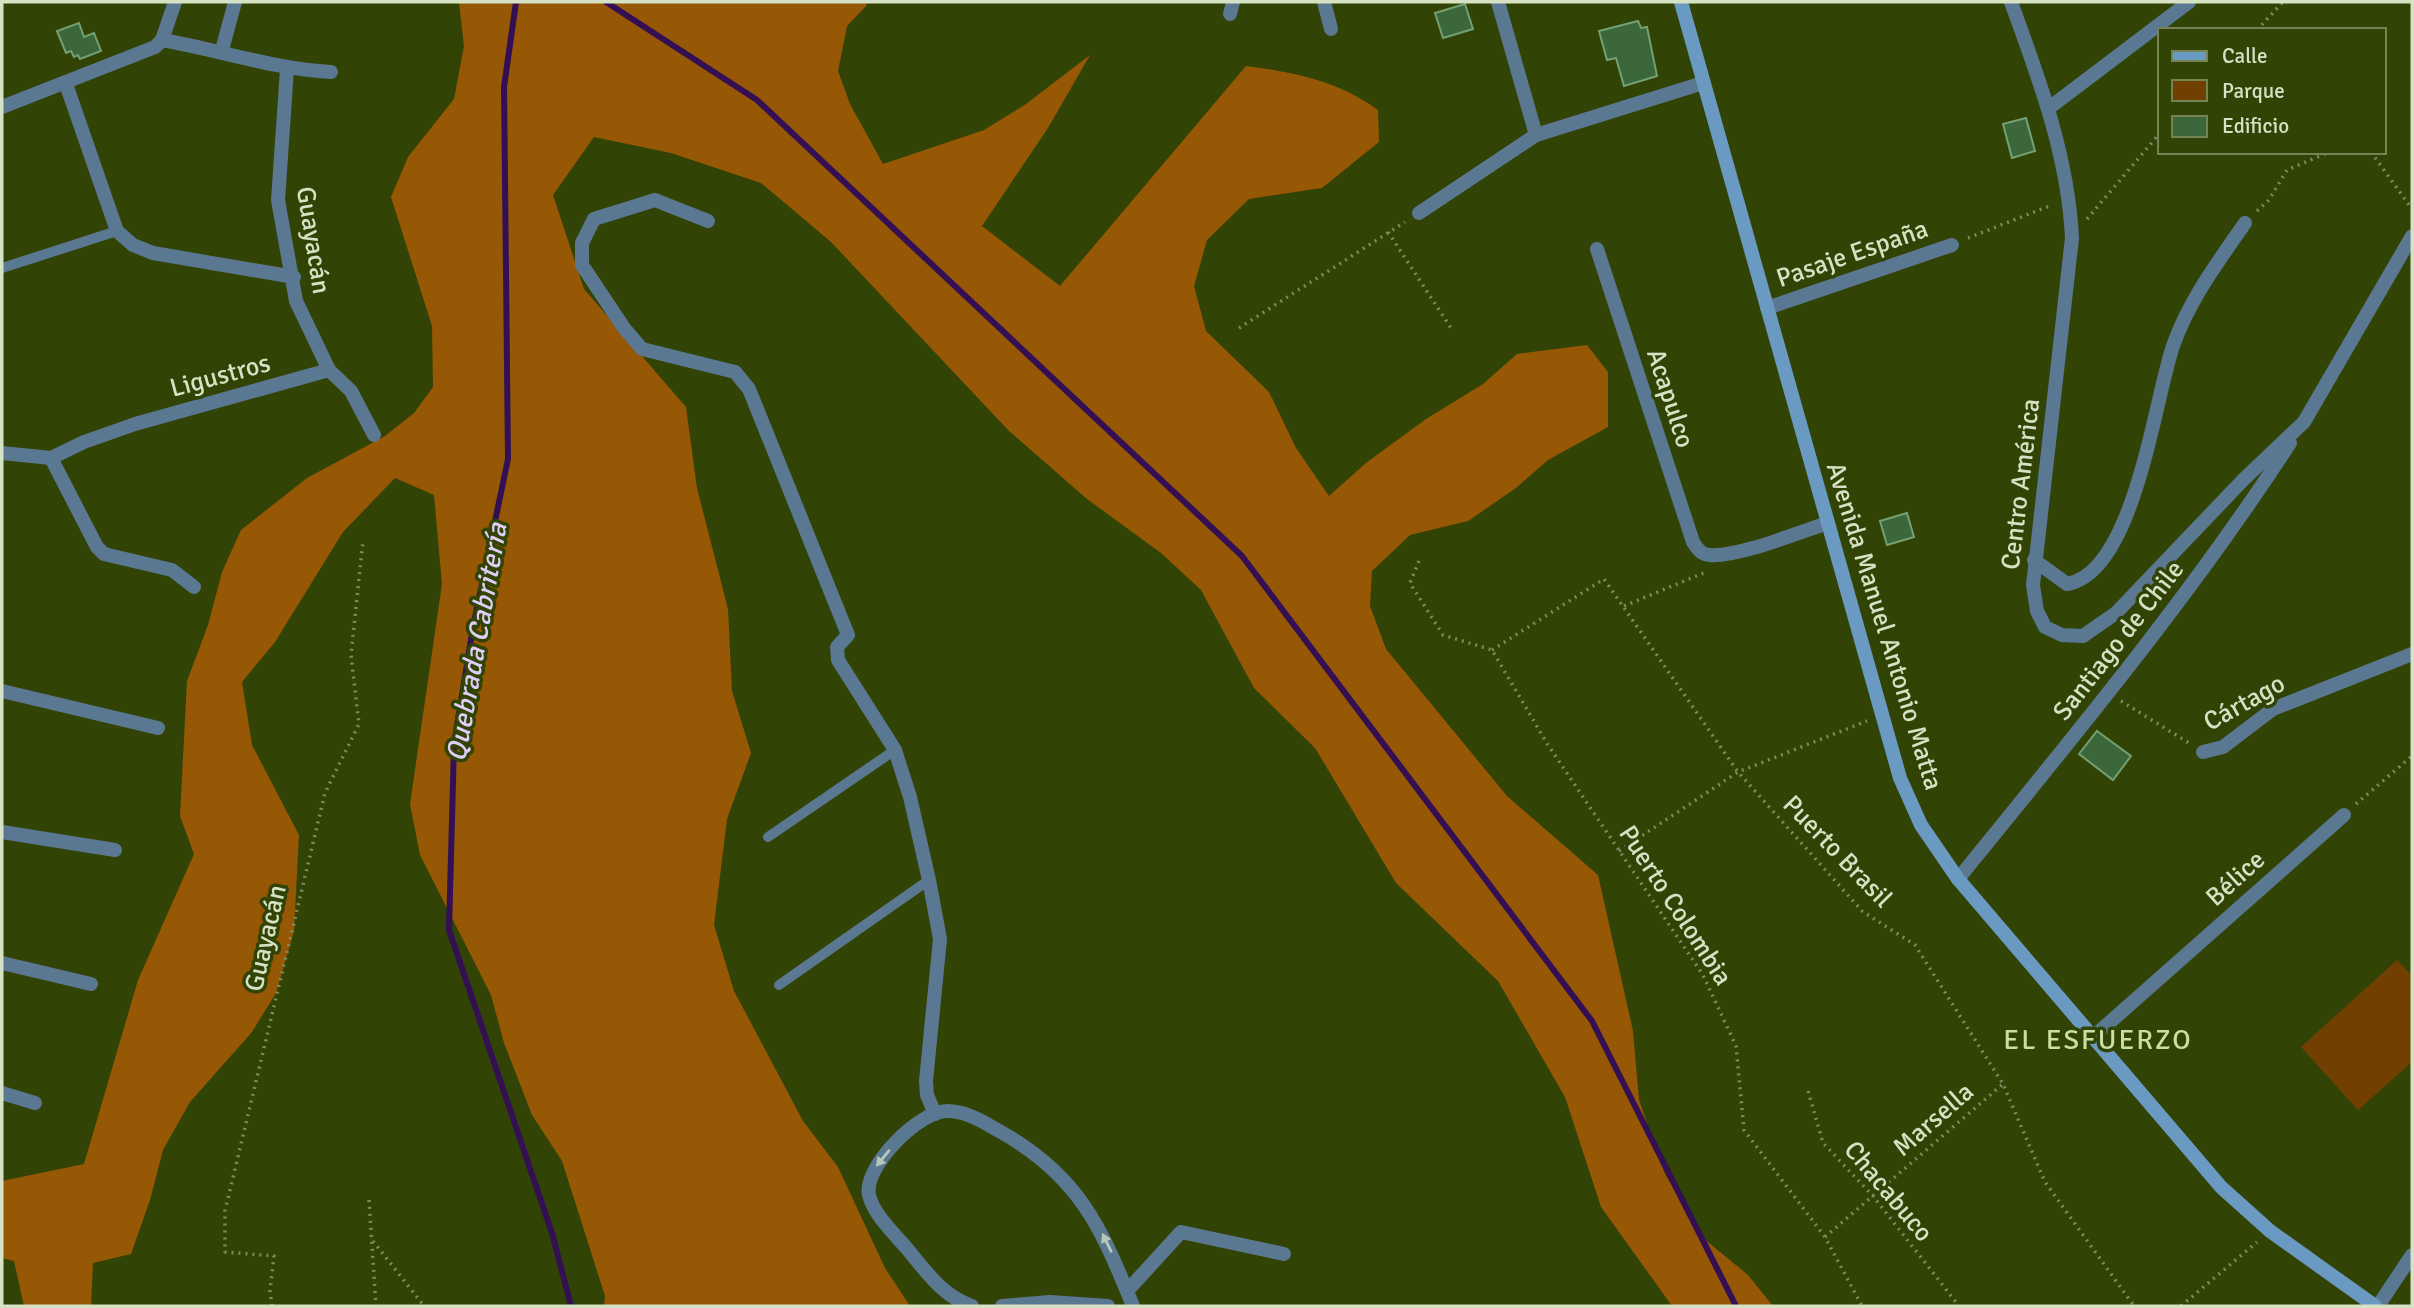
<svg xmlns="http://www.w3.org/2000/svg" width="2414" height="1308" font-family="Signika,sans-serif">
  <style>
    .green { fill: #714000 }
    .forest { fill: #965804 }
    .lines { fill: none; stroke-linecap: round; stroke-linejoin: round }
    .stream { stroke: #340f53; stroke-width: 6 }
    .building { fill: #3b673b; stroke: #74a173; stroke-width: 2 }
    .path { stroke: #7d8c5d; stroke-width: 3.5; stroke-dasharray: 2 5; stroke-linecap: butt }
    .service { stroke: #5b7892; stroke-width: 10 }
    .minor { stroke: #5b7892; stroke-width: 14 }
    .tertiary { stroke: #5b7892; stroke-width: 14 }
    .secondary { stroke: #6a9ac1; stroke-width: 14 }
    .oneway { fill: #b7c8b8 }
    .labels { text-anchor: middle; stroke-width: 7; stroke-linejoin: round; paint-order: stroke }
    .street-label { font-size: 26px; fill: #d6e2c4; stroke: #324306 }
    .water-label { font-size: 28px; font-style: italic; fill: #dfcef7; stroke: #324306 }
    .neighbourhood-label { font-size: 28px; letter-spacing: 2px; fill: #c9dfa3; stroke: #324306 }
  </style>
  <rect width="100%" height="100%" fill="#324306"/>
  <polygon class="green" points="2397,960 2412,976 2412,1062 2358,1110 2301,1047"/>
  <path class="forest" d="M459 2H865L867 5 847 26 838 71 850 104 883 164 984 130 1026 104 1090 55 1048 128 982 226 1060 286 1246 66C1293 72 1339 81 1378 110L1379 142 1322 188 1249 199 1207 240 1194 286 1206 331 1269 392 1296 448 1329 496 1366 463 1426 419 1483 384 1517 354 1587 345 1608 372V427L1548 460 1516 488 1468 521 1410 535 1372 571 1370 606 1386 649 1507 796 1598 875 1633 1031 1639 1100 1665 1174 1703 1238 1748 1275 1773 1306H1672L1601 1207 1565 1097 1498 981 1396 883 1315 748 1254 688 1201 590 1161 553 1087 499 1009 431 831 242 761 183 671 153 594 137 553 195 584 289 686 407 697 488 728 609 732 691 751 753 727 819 714 925 734 991 803 1121 838 1167 885 1268 910 1306H604L605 1296 562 1161 532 1115 504 1043 491 995 420 855 410 804 442 584 434 495 395 478 343 532 275 642 242 682 252 745 299 835 294 931 276 993 252 1032 190 1102 163 1150 150 1200 131 1254 93 1263 91 1306H24L14 1261 2 1258V1181L84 1164 138 980 194 854 180 816 187 681 208 625 222 572 241 530 307 478 385 436 414 413 433 387 432 326 391 197 408 157 454 99 464 46Z"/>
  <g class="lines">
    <g class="stream">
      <polyline points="516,2 504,87 508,459 473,627 454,745 449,930 552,1233 571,1306"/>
      <polyline points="606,2 757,100 1242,556 1592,1021 1736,1306"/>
    </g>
  </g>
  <g class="building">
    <polygon points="1465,4 1473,29 1443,38 1435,13"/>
    <polygon points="1638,21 1641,28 1647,27 1657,76 1624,86 1616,58 1607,60 1599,31"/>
    <polygon points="79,23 84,37 94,33 101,51 80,59 78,55 74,57 71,51 66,53 57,31"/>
    <polygon points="2026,118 2035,151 2012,158 2003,124"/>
    <polygon points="1907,513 1914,537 1887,545 1880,521"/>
    <polygon points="2097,731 2131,756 2113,780 2079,754"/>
  </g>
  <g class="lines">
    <g class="path">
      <polyline points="2257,30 2283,2"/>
      <polyline points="2371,152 2412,209"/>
      <polyline points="2257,211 2269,200 2287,170 2329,152"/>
      <polyline points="2087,219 2160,133"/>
      <polyline points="1388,232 1451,328"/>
      <polyline points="1968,238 2052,205"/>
      <polyline points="1239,328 1405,222"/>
      <polyline points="1419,561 1410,583 1443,635 1492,650 1548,745 1703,975 1736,1046 1744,1130 1825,1237 1862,1306"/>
      <polyline points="1624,606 1706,572"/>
      <polyline points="1492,650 1604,579 1738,772 1862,911 1915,945 2003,1084 2045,1182 2134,1306"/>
      <polyline points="2121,701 2189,743"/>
      <polyline points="2356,804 2412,756"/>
      <polyline points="1619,851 1738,772 1867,721"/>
      <polyline points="1808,1091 1823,1143 1873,1196 1959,1306"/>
      <polyline points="369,1200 376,1306"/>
      <polyline points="1825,1237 2003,1084"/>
      <polyline points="373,1241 424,1306"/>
      <polyline points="272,1306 270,1291 274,1256 225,1252 225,1211 325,793 359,724 351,655 363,541"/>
      <polyline points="2181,1306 2257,1242"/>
    </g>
    <g class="service">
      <polyline points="2,268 117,231"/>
      <polyline points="768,837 895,750"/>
      <polyline points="779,985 929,880"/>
    </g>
    <g class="minor">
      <polyline points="1324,2 1331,29"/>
      <polyline points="1498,2 1536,135"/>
      <path d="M2011 2C2039 79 2068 155 2072 238L2033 585 2037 611 2045 627 2062 635 2083 636 2116 613 2244 479 2304 422 2412 236"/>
      <polyline points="1230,14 1233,2"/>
      <path d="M162 40C220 50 273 69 331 72"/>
      <polyline points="222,50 235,2"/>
      <polyline points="287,69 278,200 296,301 329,370"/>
      <polyline points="66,84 117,231 133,245 153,253 294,277"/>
      <polyline points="2,107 155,47 162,40 175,2"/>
      <polyline points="2049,108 2189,2"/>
      <polyline points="1419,213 1536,135 1703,83"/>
      <polyline points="708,221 655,200 594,219 582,243 582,265 624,328 642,349 735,372 749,389 848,635 837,647 838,660 895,750 910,797 929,880 940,939 926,1081 927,1095 935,1114"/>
      <path d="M1597 249 1693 542C1698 549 1700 554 1709 555 1737 558 1799 532 1828 523"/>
      <polyline points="1767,308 1952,245"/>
      <polyline points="2,453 51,458 84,442 135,424 329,370 351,391 374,435"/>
      <polyline points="51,458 97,547 104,554 172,570 194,587"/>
      <path d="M2034 560 2067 584C2134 573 2154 402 2173 346 2189 300 2218 262 2245 223"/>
      <polyline points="2,691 158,728"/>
      <polyline points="2203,752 2223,747 2273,709 2412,654"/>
      <polyline points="2,832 115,850"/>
      <path d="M1958 879C2073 737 2190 597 2290 443"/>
      <polyline points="2,963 91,984"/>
      <polyline points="2092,1038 2344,815"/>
      <polyline points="2,1093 35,1103"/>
      <polyline points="1127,1291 1181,1232 1284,1254"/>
      <polyline points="2378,1306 2412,1255"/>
    </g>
    <g class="tertiary">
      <path d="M972 1306C943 1296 928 1274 909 1251 896 1235 874 1216 869 1195 863 1167 919 1111 947 1111 967 1111 985 1123 1001 1132 1079 1176 1101 1227 1133 1306"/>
      <polyline points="1002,1306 1050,1302 1108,1306"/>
    </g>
    <polyline class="secondary" points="1681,2 1900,778 1921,825 1958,879 2221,1187 2270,1231 2375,1306"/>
  </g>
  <defs><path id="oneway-solid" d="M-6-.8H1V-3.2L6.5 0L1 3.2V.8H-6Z" transform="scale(1.75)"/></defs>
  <g class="oneway">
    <use href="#oneway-solid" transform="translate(883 1158) rotate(129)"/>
    <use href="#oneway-solid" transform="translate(1107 1243) rotate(-116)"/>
  </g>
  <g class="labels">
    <g class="street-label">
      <text transform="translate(314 240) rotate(81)" y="9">Guayacán</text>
      <text transform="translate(1852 253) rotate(-19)" y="9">Pasaje España</text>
      <text transform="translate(220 375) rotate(-15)" y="9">Ligustros</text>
      <text transform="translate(1671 398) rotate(72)" y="9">Acapulco</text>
      <text transform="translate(2020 484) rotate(-83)" y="9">Centro América</text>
      <text transform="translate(1885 626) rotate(73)" y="9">Avenida Manuel Antonio Matta</text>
      <text transform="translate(2118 640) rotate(-52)" y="9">Santiago de Chile</text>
      <text transform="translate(2244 702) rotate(-29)" y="9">Cártago</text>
      <text transform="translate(1838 851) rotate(46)" y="9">Puerto Brasil</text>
      <text transform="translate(2235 878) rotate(-42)" y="9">Bélice</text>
      <text transform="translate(1676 905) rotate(57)" y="9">Puerto Colombia</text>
      <text transform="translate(265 938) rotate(-77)" y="9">Guayacán</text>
      <text transform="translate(1933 1119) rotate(-41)" y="9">Marsella</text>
      <text transform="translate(1889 1191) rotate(50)" y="9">Chacabuco</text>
    </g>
    <g class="water-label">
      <text transform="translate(476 642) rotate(-80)" y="10">Quebrada Cabritería</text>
    </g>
    <g class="neighbourhood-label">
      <text x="2098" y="1049">EL ESFUERZO</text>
    </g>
  </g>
  <rect width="2414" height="1308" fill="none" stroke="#d6e2c4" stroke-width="7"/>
  <rect x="2158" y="28" width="228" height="126" fill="#324306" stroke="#748352" stroke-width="2"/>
  <rect x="2172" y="51" width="35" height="10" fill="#6a9ac1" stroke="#748352" stroke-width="2"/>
  <text x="2222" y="63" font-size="21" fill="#d6e2c4">Calle</text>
  <rect x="2172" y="80" width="35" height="21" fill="#714000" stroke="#748352" stroke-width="2"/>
  <text x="2222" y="98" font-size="21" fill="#d6e2c4">Parque</text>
  <rect x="2172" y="116" width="35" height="21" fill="#3b673b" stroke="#748352" stroke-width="2"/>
  <text x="2222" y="133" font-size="21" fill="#d6e2c4">Edificio</text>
</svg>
